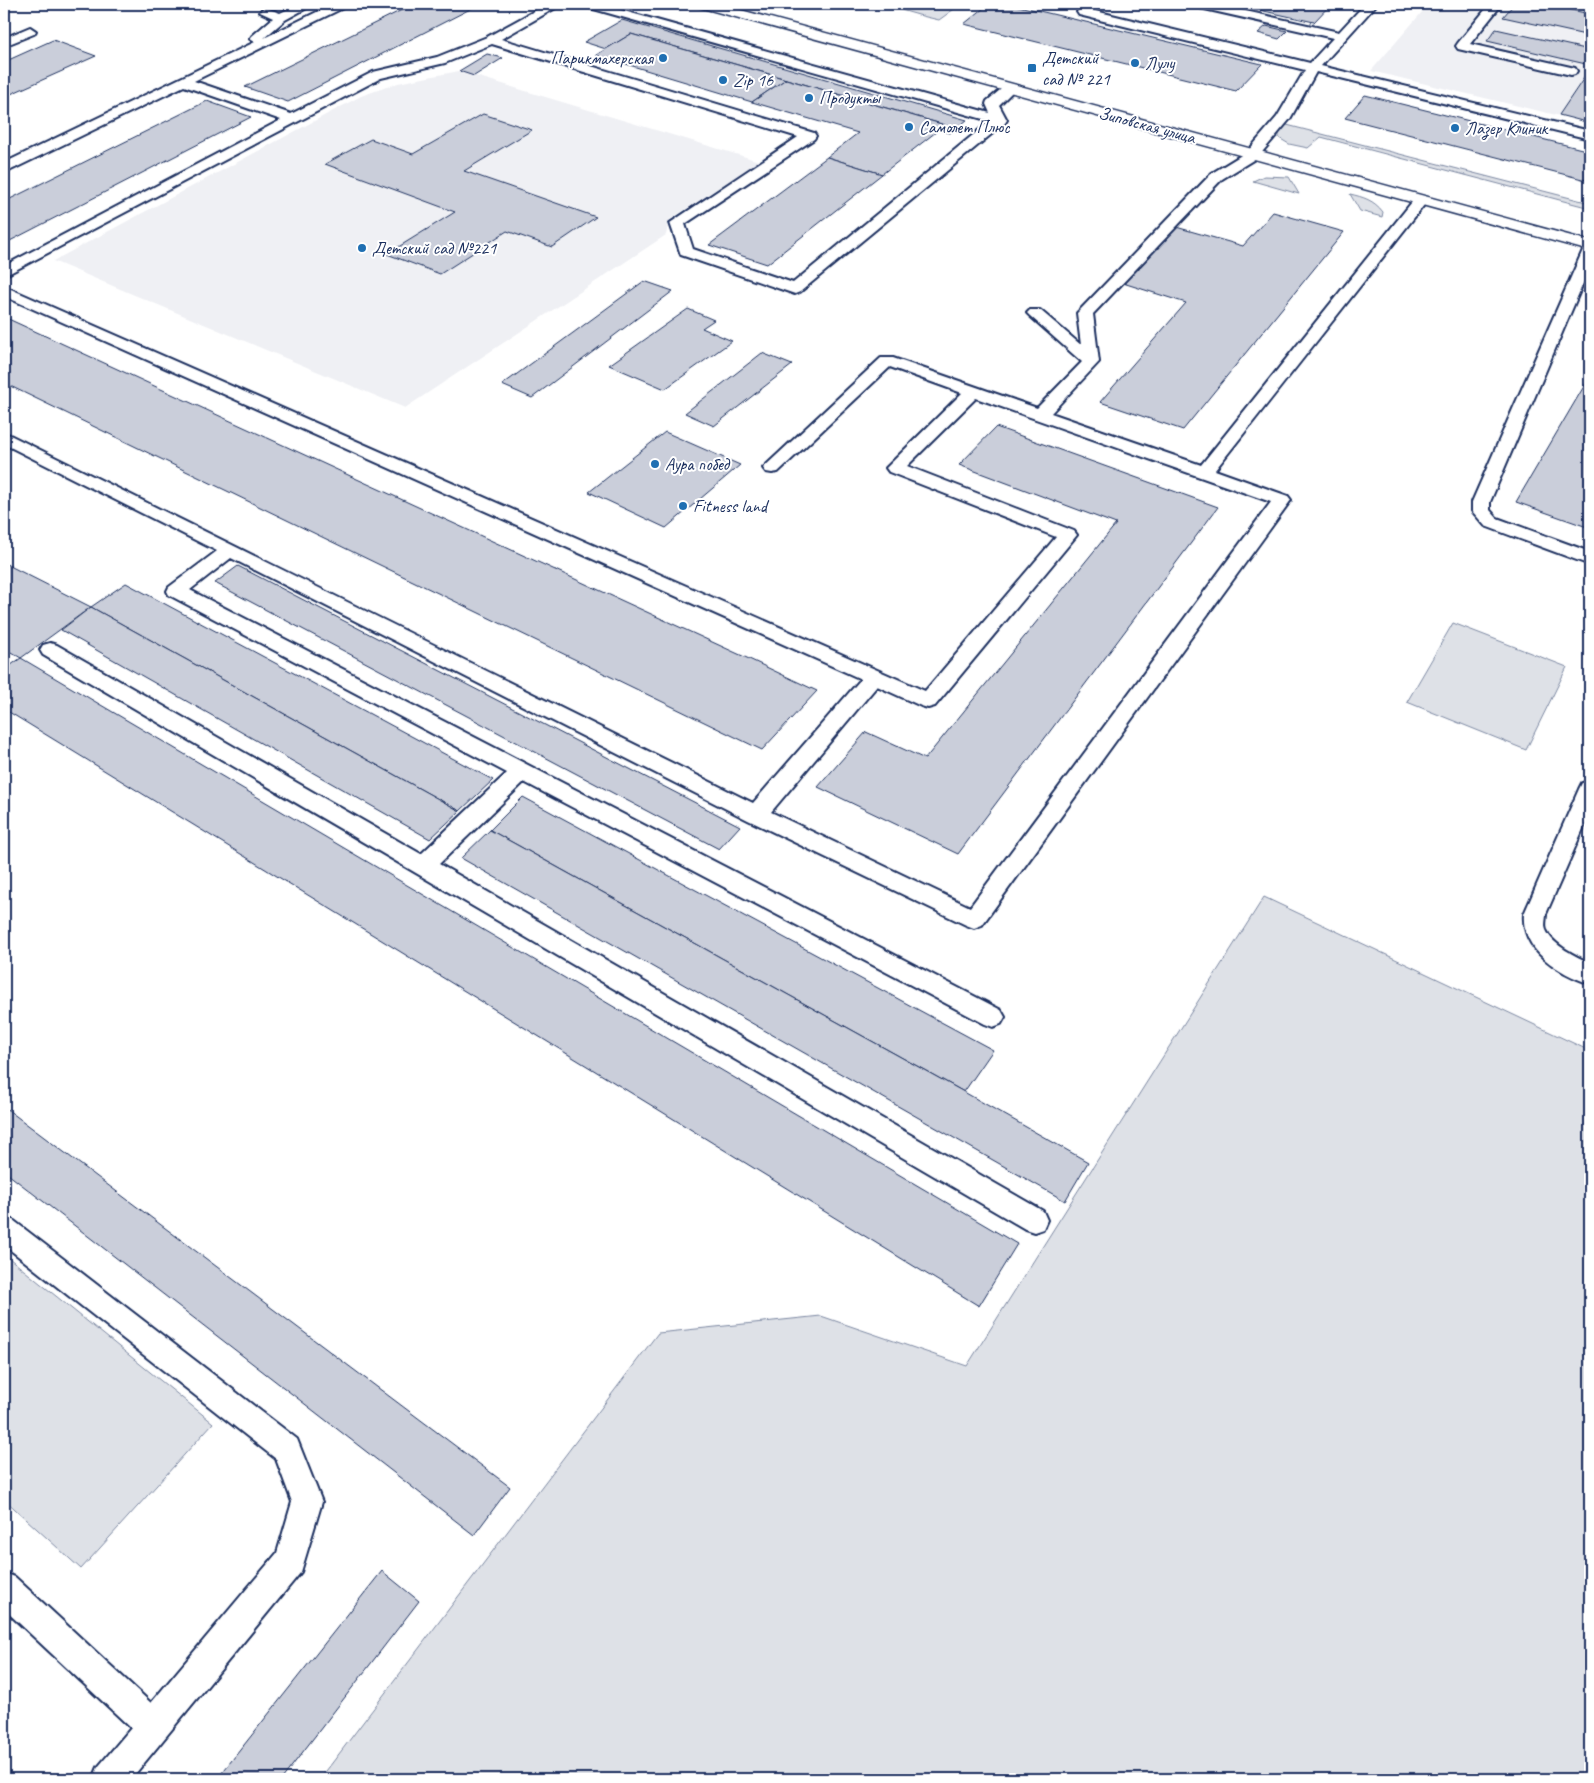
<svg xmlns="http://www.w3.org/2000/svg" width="1594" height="1783" font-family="Caveat,sans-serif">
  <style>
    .built { fill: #eff0f4 }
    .green { fill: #dee1e7; stroke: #7c88a2 }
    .building { fill: #caceda; stroke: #1b2f5e }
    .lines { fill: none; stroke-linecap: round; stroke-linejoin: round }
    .service-casing { stroke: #1b2f5e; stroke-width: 4 }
    .tertiary-casing { stroke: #1b2f5e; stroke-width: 3 }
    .service { fill: #fff; fill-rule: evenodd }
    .tertiary { fill: #fff; fill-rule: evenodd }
    .poi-dot { fill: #1f6fb2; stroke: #fff; stroke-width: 2 }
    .labels { text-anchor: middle; stroke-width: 4; stroke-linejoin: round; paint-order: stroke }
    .far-poi-label { font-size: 18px; fill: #1b2f5e; stroke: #fff; text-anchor: start }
    .far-street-label { font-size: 18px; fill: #1b2f5e; stroke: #fff }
  </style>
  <rect width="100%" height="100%" fill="#fff"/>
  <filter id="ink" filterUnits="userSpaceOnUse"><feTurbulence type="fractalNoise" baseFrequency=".02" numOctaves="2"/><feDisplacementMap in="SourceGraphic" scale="10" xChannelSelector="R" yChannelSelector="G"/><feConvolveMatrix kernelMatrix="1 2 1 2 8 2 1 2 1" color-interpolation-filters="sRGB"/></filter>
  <g filter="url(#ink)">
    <g class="built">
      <polygon points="1429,4 1590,4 1590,123 1371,71"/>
      <polygon points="459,71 759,161 669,220 666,235 405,408 53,261 361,96 398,83"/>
    </g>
    <g class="green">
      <path d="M877 4H961L939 20C918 16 898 8 877 4Z"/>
      <polygon points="1283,124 1590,203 1590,208 1321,137 1308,148 1289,144 1279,138 1279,129"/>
      <polygon points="1264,176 1289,177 1299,194 1253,181"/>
      <path d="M1350 194C1363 197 1374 200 1383 212L1382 217 1360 211Z"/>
      <polygon points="1453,623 1567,667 1526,750 1407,702"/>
      <polygon points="1264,897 1590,1051 1590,1779 320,1779 658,1333 821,1316 967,1366"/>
      <polygon points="4,1254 213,1423 81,1569 4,1499"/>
    </g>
    <g class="building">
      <polygon points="414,4 480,4 288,102 245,87"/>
      <polygon points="989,4 1010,4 1262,64 1236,91 964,24"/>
      <polygon points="1232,4 1331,4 1314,22"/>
      <polygon points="1514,4 1543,4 1590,14 1590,36 1503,17"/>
      <polygon points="622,20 967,120 950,133 938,130 945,125 631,34 606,49 584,42"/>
      <polygon points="1266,26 1287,31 1279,39 1258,33"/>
      <polygon points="1496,29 1590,50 1590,65 1487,41"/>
      <polygon points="631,34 786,79 752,102 596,55"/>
      <polygon points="53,40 96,56 4,97 4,62"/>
      <polygon points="487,54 503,58 474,76 459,71"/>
      <polygon points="1590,69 1590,123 1559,115"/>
      <polygon points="786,79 945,125 882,174 827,157 858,133 752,102"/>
      <polygon points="1365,95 1590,151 1590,181 1345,118"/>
      <polygon points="207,101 251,117 4,244 4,202"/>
      <polygon points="483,114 532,130 464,171 596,217 552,247 507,231 440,274 387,254 455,212 325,164 371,139 413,154"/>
      <polygon points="827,157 882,174 767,264 709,245"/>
      <polygon points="1273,212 1344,232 1183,430 1100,402 1186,303 1123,283 1176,227 1243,246"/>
      <polygon points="644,281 673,291 532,398 502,385"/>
      <polygon points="688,309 714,320 702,328 732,341 665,389 609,365"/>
      <polygon points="4,317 747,658 817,691 762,750 4,383"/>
      <polygon points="762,353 792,365 714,426 685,413"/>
      <polygon points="1590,376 1590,528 1516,502"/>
      <polygon points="996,427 1218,507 958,854 818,787 866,732 925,759 1116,524 959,465"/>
      <polygon points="665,432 740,465 666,528 589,492"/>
      <polygon points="4,563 91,607 21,658 4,648"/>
      <polygon points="238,566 740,826 719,849 215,583"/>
      <polygon points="126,583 493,780 460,811 91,607"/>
      <polygon points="91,607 460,811 430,839 61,630"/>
      <polygon points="21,658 1017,1244 979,1306 4,709 4,670"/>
      <polygon points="523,797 993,1050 964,1092 490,830"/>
      <polygon points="490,830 964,1092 1088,1162 1065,1201 461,858"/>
      <polygon points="4,1107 510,1487 474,1535 4,1171"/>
      <polygon points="382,1571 419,1601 282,1779 217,1779"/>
    </g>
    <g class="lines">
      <g class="service-casing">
        <g id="service">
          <polygon points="299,4 314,4 285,20 264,38 333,4 349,5 194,81 291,114 373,72 437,57 487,37 547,4 561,4 559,6 501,39 814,133 816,136 814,139 685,224 693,249 793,283 990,121 583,6 581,4 599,4 990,113 986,104 987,101 1006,85 1014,85 1016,88 999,105 1007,120 1005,123 800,292 795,294 681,255 670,223 798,137 492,44 445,63 381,78 4,276 4,266 281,120 184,86 9,171 4,172 4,163 255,42 250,39 252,36 273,18 260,12 262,9 266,8 280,13"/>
          <path d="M1194 4H1214L1339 32 1365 4H1377L1321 66 1590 131V139L1316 72 1290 119 1258 157 1222 179 1093 314 1099 362 1051 413 1201 465 1416 197H1426L1428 200 1215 470 1288 496 1291 500 982 925 974 928 966 925 748 820 231 558 190 590 1001 1010 1005 1017 1001 1024 993 1027 985 1024 524 782 439 864 1043 1211 1047 1220 1043 1229 1034 1232 1025 1229 43 655 40 650 43 645 50 643 57 645 421 854 507 773 169 595 167 591 169 587 217 551 4 444V432L753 803 861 679 4 296V286L925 691 1056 537 889 472 886 468 962 393 890 367 778 472 772 473 766 472 763 468 881 358H893L1037 408 1082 362 1030 316 1027 313 1030 310H1040L1081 345 1077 313 1080 310 1212 173 1248 151 1277 117 1305 70 1079 15 1077 12 1079 9 1083 8 1310 63 1333 38 1200 8ZM976 398 1271 502 970 907 771 812 877 686 921 706 928 708 935 706 1077 535 1074 531 907 466Z"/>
          <polygon points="1490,4 1502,4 1470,44 1575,68 1577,71 1575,74 1571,75 1458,49 1456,46 1458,43"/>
          <polygon points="30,27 36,31 34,34 4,46 4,38"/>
          <polygon points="1590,246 1590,267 1490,502 1490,510 1497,518 1590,552 1590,565 1485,526 1472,511 1472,502 1583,250 1585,247"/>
          <path d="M1590 781V813L1546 914C1546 919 1544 925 1546 930 1553 946 1576 956 1590 963V984C1559 973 1521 951 1524 914L1579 789 1582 783Z"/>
          <polygon points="4,1217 13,1220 297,1439 322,1502 301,1572 131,1779 93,1779 98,1767 131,1728 4,1609 4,1573 15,1577 151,1703 277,1553 292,1502 276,1459 4,1245"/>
        </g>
      </g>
      <g class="tertiary-casing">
        <polygon id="tertiary" points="697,4 719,4 1590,241 1590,251 699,7"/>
      </g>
      <use href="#service" class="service"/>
      <use href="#tertiary" class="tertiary"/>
    </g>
  </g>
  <g class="poi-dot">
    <circle cx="663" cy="58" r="5"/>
    <circle cx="1135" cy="63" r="5"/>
    <rect x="1027" y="63" width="10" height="10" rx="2.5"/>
    <circle cx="723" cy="80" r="5"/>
    <circle cx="809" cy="98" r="5"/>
    <circle cx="909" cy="127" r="5"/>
    <circle cx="1455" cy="128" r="5"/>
    <circle cx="362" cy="248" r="5"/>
    <circle cx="655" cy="464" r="5"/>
    <circle cx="683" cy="506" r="5"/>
  </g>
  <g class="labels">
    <g class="far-poi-label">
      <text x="653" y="64" text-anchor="end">Парикмахерская</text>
      <text x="1042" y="64">Детский<tspan x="1042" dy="21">сад № 221</tspan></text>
      <text x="1145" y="69">Лулу</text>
      <text x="733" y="86">Zip 16</text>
      <text x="819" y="104">Продукты</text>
      <text x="919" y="133">Самолет Плюс</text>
      <text x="1465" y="134">Лазер Клиник</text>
      <text x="372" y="254">Детский сад №221</text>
      <text x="665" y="470">Аура побед</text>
      <text x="693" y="512">Fitness land</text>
    </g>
    <g class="far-street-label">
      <text transform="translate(1147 125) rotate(15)" y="6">Зиповская улица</text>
    </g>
  </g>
  <rect width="1594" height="1783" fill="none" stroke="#fff" stroke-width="20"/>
  <rect x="10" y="10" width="1574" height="1763" fill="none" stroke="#1b2f5e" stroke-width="2" filter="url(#ink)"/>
</svg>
